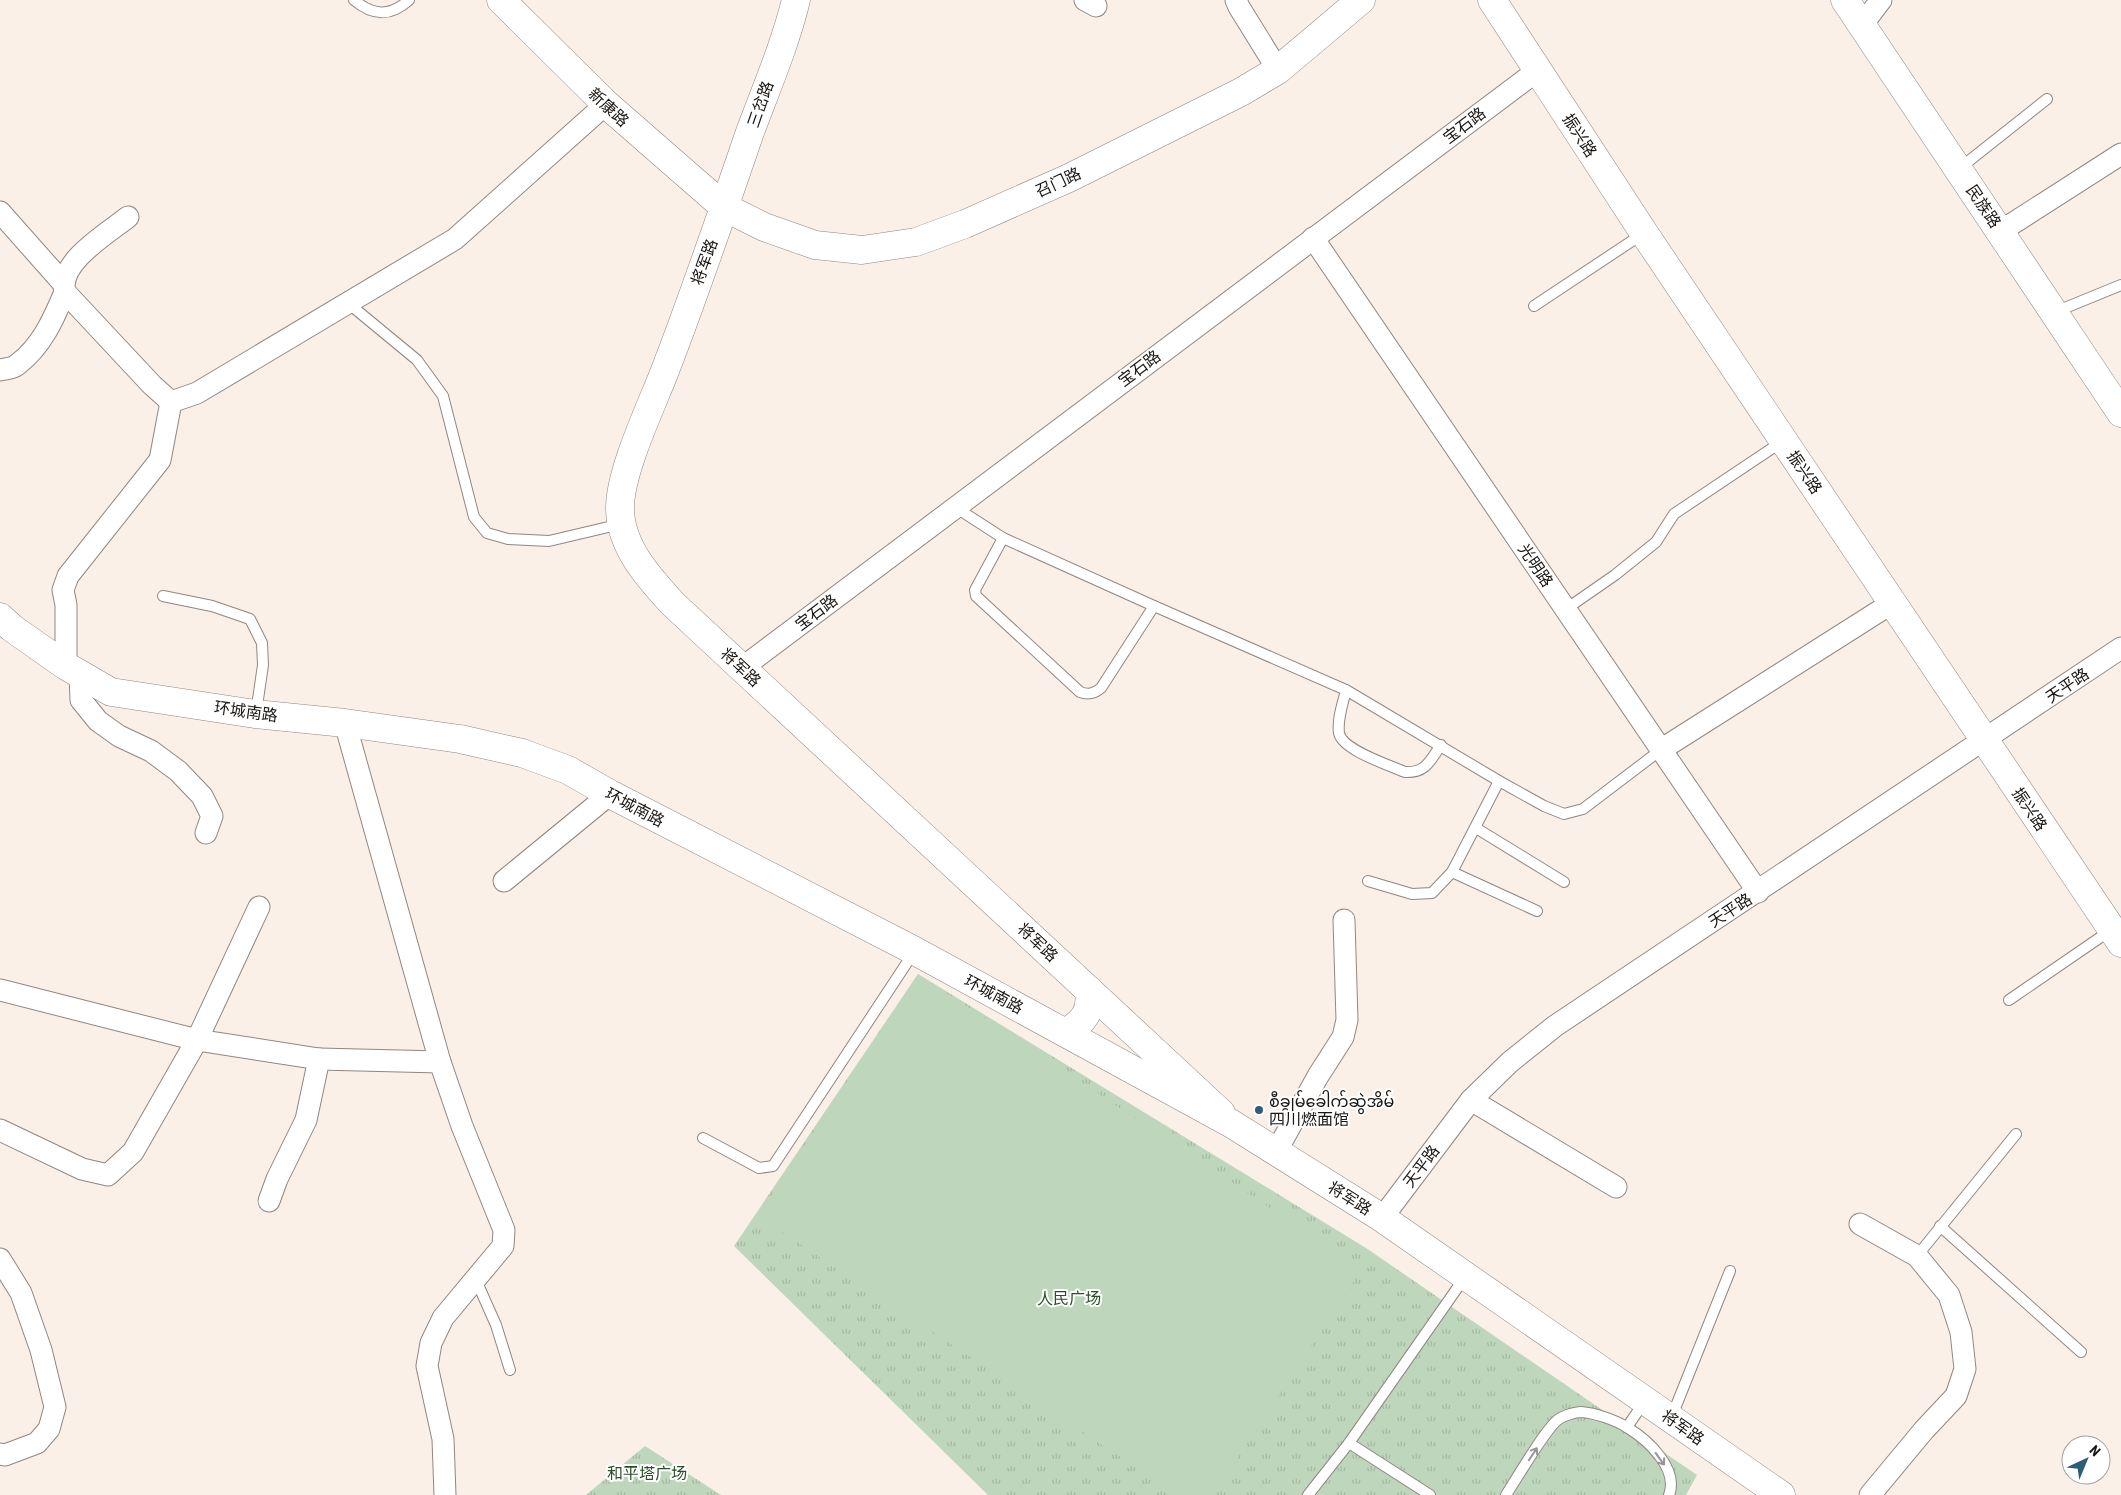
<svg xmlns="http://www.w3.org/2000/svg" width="2121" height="1495" font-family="'Roboto Condensed','Noto Sans SC','Noto Sans Myanmar',sans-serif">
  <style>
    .park { fill: url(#park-tufts) }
    .pitch { fill: #bed7bc }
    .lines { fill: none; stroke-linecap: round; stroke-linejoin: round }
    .lane-casing { stroke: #908780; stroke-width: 12 }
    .street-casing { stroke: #908780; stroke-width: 23 }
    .secondary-casing { stroke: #908780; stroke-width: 29 }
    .primary-casing { stroke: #908780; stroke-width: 29 }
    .lane { stroke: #fff; stroke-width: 10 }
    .street { stroke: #fff; stroke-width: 21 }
    .secondary { stroke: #fff; stroke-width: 28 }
    .primary { stroke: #fff; stroke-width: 28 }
    .oneway { stroke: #989695 }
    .poi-dot { fill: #2c5d7b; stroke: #fff; stroke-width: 2 }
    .labels { text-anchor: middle; stroke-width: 4; stroke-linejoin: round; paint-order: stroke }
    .street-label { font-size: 16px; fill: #191613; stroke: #fff }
    .poi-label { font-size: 16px; fill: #191613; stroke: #fff; text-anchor: start }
    .park-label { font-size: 16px; fill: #2b4f29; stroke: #fff }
  </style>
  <defs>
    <pattern id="park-tufts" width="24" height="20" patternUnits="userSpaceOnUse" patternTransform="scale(1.25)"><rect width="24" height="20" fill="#bed7bc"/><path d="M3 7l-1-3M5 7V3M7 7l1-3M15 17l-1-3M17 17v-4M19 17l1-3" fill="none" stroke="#a3b8a1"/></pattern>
  </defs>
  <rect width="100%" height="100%" fill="#faf0e8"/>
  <g class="park">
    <polygon points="918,974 1366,1248 1697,1475 1686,1495 988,1495 734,1246"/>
    <polygon points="645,1446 721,1495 586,1495"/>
  </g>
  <polygon class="pitch" points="918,974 1362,1269 1213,1495 1178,1495 758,1216"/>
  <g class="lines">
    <g class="lane-casing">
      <g id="lane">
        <path d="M354 0C373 16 390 17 409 0"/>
        <polyline points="1960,168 2047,99"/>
        <polyline points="348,303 417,360 443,396 474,517 487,533 508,539 549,541 621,524"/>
        <polyline points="1534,306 1644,233"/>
        <polyline points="2055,312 2121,285"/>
        <polyline points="955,507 1003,538 1154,606 1346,690 1499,781 1544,806 1564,814 1583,809 1662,749"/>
        <path d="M1003 538 975 590 976 596 1080 692C1088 695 1094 694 1101 688L1154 606"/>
        <polyline points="163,596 212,606 250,619 262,643 263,665 256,713"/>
        <polyline points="1566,609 1615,575 1656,542 1674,514 1783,441"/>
        <path d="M1346 690C1343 703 1337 719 1339 733 1342 750 1389 765 1405 772 1426 773 1430 761 1441 745"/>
        <polyline points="1476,828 1564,882"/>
        <polyline points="1452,872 1537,911"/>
        <polyline points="1368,881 1412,894 1432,893 1452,872 1499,781"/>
        <polyline points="2009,1000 2111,930"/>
        <polyline points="703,1138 759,1168 773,1166 914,952"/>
        <polyline points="1940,1226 2081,1352"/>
        <polyline points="1917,1256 2016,1134"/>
        <polyline points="476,1280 496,1325 510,1370"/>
        <polyline points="1672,1416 1730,1271"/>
        <polyline points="1627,1427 1645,1401"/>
        <polyline points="1349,1443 1430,1495"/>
        <polyline points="1308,1495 1349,1443 1465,1277"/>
        <path d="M1506 1495C1515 1481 1548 1425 1559 1419 1563 1416 1575 1412 1581 1412 1595 1413 1616 1420 1628 1428 1648 1440 1679 1469 1669 1495"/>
      </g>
    </g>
    <g class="street-casing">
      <g id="street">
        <polyline points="1085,0 1096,6"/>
        <polyline points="1236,0 1239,7 1278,70"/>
        <polyline points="1862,25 1881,0"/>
        <polyline points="0,212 63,283"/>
        <path d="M128 217C108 233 57 263 65 292L152 385 171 402"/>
        <polyline points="2001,231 2121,154"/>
        <polyline points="1313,238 1758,892"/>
        <path d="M0 370C6 369 14 368 18 364 42 346 54 318 65 292"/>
        <polyline points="171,402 197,393 455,239 606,104"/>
        <polyline points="66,666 66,605 63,590 68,576 160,460 171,402"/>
        <polyline points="742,668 1538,70"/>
        <polyline points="80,674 81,700 98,721 119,736 151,751 178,771 202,796 212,816 206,833"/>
        <polyline points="345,723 440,1062 462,1126 504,1230 503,1246 443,1318 431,1343 427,1366 443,1439 445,1495"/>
        <polyline points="1662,749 1892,603"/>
        <polyline points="504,881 610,794"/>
        <polyline points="0,990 197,1040 319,1059 440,1062"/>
        <polyline points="1471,1100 1616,1187"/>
        <polyline points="0,1130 82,1169 108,1175 133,1152 197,1040 259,907"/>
        <polyline points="1276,1152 1318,1076 1343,1037 1347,1020 1344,920"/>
        <polyline points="269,1201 277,1179 306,1120 319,1059"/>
        <polyline points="1382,1218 1471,1100 1510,1062 1555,1026 2121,648"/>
        <polyline points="1860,1224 1917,1256 1949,1295 1961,1332 1965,1369 1956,1396 1924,1430 1870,1495"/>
        <polyline points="0,1259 21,1293 41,1350 55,1407 49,1429 37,1443 5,1455 0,1454"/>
      </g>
    </g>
    <g class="secondary-casing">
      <g id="secondary">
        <polyline points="501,0 606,104 724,207 764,227 815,245 862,250 916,242 965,224 1069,178 1241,92 1278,70 1361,0"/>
        <path d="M796 0C785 45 766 89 750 132 723 211 696 290 666 368 652 405 620 470 620 508 620 546 648 577 673 604L1221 1113"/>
        <polyline points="1492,0 1644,233 2121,943"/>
        <polyline points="1845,0 2121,413"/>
        <path d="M1066 1033C1084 1021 1092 1012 1089 990"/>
      </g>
    </g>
    <g class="primary-casing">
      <polyline id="primary" points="0,617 12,628 66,666 111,692 255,714 345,723 460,739 522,753 568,770 610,794 915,951 1232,1124 1382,1218 1781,1495"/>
    </g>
    <use href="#lane" class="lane"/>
    <use href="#street" class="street"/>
    <use href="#secondary" class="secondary"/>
    <use href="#primary" class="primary"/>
  </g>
  <defs><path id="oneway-shaft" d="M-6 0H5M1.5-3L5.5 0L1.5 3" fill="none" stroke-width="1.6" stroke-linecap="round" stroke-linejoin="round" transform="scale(1.25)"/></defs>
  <g class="oneway">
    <use href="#oneway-shaft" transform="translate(1533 1454) rotate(-56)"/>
    <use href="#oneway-shaft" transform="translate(1660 1459) rotate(54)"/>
  </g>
  <circle class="poi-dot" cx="1259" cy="1110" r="5"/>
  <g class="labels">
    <g class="street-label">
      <text transform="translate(760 104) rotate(-71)" y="6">三岔路</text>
      <text transform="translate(609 107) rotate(43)" y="6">新康路</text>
      <text transform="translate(1464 125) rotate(-37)" y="6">宝石路</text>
      <text transform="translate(1580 135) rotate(57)" y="6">振兴路</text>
      <text transform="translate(1058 182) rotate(-25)" y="6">召门路</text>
      <text transform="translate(1984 206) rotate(56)" y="6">民族路</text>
      <text transform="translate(704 262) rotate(-70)" y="6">将军路</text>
      <text transform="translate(1139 368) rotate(-37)" y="6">宝石路</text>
      <text transform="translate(1805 472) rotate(56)" y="6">振兴路</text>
      <text transform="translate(1536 565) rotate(56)" y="6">光明路</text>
      <text transform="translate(816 612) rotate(-37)" y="6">宝石路</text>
      <text transform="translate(741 667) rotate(43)" y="6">将军路</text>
      <text transform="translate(2067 685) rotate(-34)" y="6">天平路</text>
      <text transform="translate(246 711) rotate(8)" y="6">环城南路</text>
      <text transform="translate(635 807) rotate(28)" y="6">环城南路</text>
      <text transform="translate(2030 809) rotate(56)" y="6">振兴路</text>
      <text transform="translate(1730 910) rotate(-33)" y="6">天平路</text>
      <text transform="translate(1038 942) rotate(43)" y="6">将军路</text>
      <text transform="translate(994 994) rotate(28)" y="6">环城南路</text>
      <text transform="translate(1421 1166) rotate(-53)" y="6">天平路</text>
      <text transform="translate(1350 1198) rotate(32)" y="6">将军路</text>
      <text transform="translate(1683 1427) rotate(35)" y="6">将军路</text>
    </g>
    <g class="poi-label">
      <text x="1269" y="1107">စီချွမ်ခေါက်ဆွဲအိမ်<tspan x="1269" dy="18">四川燃面馆</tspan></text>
    </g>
    <g class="park-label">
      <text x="1069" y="1304">人民广场</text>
      <text x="647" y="1479">和平塔广场</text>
    </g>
  </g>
  <g transform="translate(2086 1460) rotate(44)"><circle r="24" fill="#ffffff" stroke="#a3a2a1"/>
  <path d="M0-4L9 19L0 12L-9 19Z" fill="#2c5d7b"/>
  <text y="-8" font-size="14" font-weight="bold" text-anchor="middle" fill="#191613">N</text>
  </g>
</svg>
